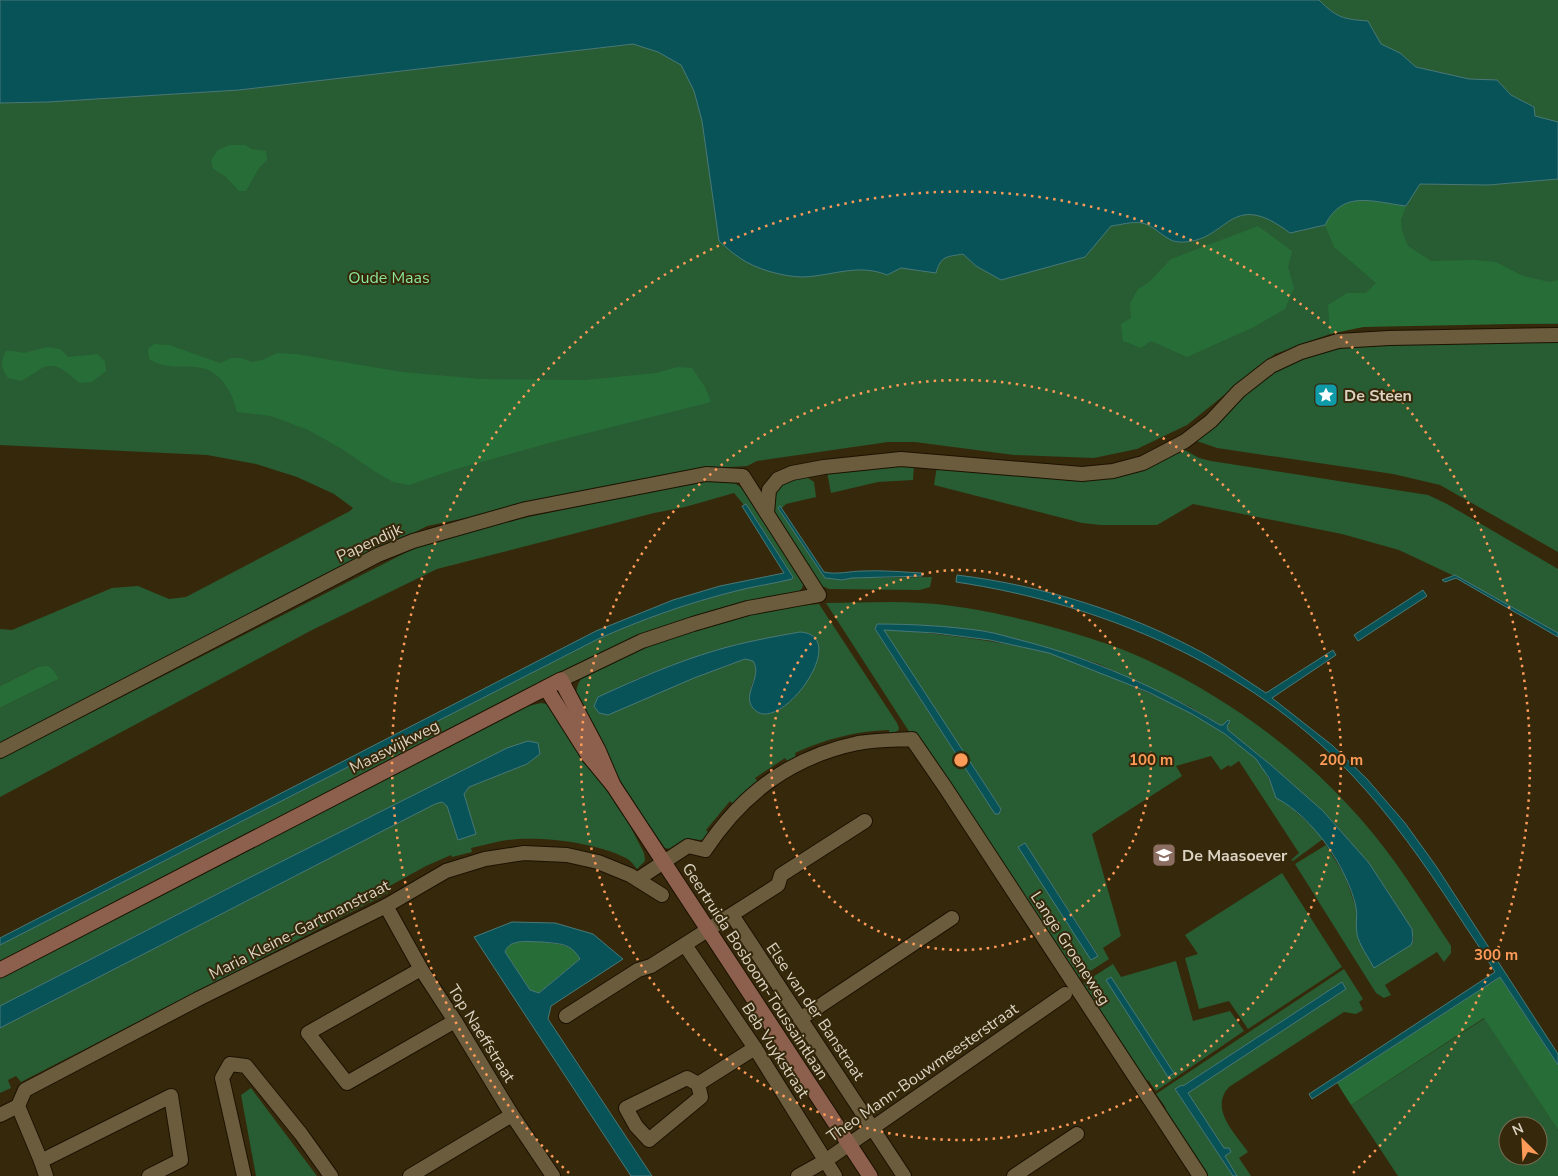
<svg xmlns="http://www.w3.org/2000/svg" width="1558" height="1176" font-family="'Nunito Sans',sans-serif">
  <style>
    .green { fill: #285c33; fill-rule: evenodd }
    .forest { fill: #276d37 }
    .water { fill: #085358; stroke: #487978; fill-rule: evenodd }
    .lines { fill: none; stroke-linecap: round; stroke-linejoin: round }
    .street-casing { stroke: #1c1200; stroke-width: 16 }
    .secondary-casing { stroke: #1c1200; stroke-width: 17 }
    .street { stroke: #6b5c3e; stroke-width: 14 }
    .secondary { stroke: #8d604d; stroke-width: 15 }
    .ring { fill: none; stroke: #fe9b58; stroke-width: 2.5; stroke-dasharray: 2.5 5 }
    .labels { text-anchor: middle; stroke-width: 4; stroke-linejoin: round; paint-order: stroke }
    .park-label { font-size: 16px; fill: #8be89a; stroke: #36290b }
    .poi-label { font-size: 16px; font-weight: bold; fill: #dcd3c3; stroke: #36290b; text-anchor: start }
    .street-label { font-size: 16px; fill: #dcd3c3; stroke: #36290b }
    .centre { fill: #fe9b58; stroke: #36290b; stroke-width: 2.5 }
    .ring-label { font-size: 15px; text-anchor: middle; font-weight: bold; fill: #fe9b58; stroke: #36290b; stroke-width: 4; stroke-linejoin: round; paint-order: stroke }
  </style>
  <rect width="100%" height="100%" fill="#36290b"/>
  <g class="green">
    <polygon points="886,0 1558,0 1558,324 1389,324 1330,331 1330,334 1275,354 1187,425 1137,449 1094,458 1014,455 915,442 888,442 757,461 747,466 700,469 427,526 0,748 0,708 59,679 38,667 0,686 0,629 12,630 112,588 138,586 169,599 186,597 350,511 353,508 334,494 297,477 256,464 207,455 0,445 0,103 48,102 239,90 633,44"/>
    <path d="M1558 342V552L1440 485 1393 474 1217 448 1194 440C1225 411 1253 383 1291 363 1326 345 1361 347 1399 345 1452 342 1505 343 1558 342Z"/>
    <polygon points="1183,449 1199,458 1211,461 1428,495 1447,504 1558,569 1558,633 1455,575 1452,575 1399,550 1342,534 1193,504 1157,525 1101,525 1082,523 934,485 937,466 1063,479"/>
    <polygon points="914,465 913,480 878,482 831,493 827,472 886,466"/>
    <path d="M805 476 814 482 816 497 786 504 782 508 780 506 825 578 842 580 852 578 932 577 930 587 920 590 829 589 820 585 776 518C772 506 773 488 785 481 791 479 798 478 805 476Z"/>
    <path d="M706 480 733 482 745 490 804 582 802 588 798 593C769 598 740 603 711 611 653 627 599 653 545 680L0 961V945L598 639C643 619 688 603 735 591 754 586 773 584 792 579L793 577 746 504 744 505 734 493 685 507 654 513 437 569 312 630 0 797V759L405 553 439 538 514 520Z"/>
    <path d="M826 603C858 603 890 601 921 603 958 605 997 613 1033 622 1071 632 1111 643 1147 660 1226 697 1301 751 1359 817 1394 856 1422 902 1451 946V953L1444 962 1437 952 1385 985 1391 995 1384 998 1376 993 1295 864 1326 845 1345 876 1356 908 1357 935 1411 945 1414 940 1412 929 1369 863 1323 811 1272 766 1228 730 1227 726 1220 725 1189 706 1099 664 1045 647 985 631 877 624 875 629 995 814 1001 811V809L883 630 885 629C940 634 993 640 1047 652 1063 656 1080 665 1096 671 1151 694 1211 716 1255 758 1266 769 1271 784 1276 798L1285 802 1320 834 1323 839 1293 861 1291 860 1299 853 1239 761 1230 767 1229 765 1221 770 1211 756 1176 766 1182 776 1092 834 1121 936 1103 948 1109 959 1078 979 925 745 923 746 910 733ZM1025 843 1098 955V956L1018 847Z"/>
    <path d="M819 604 897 723 899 728 898 731 889 734V730C856 731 825 739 795 753L796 758 788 762 785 758 755 778 758 782 733 804 730 801 706 830 709 833 706 838 701 840 691 839 670 849 665 848 616 778 576 697C576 688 578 682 584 675 660 639 735 612 819 604ZM800 632 808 679C797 694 779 720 757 712 755 705 752 698 751 692 749 680 763 675 753 661L745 659 694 678 634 680C691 657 740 643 800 632Z"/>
    <path d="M541 703 552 705 560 714 628 822 644 853 645 861 637 869C634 865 630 860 626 858 593 842 537 835 501 841 491 843 481 846 471 848L472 852 452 857 451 855 426 866 386 888 388 893 21 1082 16 1076 8 1080 11 1088 0 1093V1028L435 804 442 802 447 806 450 815 476 834 464 794 469 787 527 764 528 741 507 748 227 889 0 1006V974L516 709Z"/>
    <polygon points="1282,873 1342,967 1248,1029 1229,1001 1199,1009 1185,958 1198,954 1185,935"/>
    <polygon points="1176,961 1193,1021 1230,1011 1244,1031 1156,1091 1148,1080 1146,1082 1082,984 1113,964 1121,977"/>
    <path d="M1344 969 1363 999 1359 1002 1363 1010 1356 1014 1344 1012 1229 1087C1209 1109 1235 1133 1248 1152L1239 1158 1251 1176H1237L1225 1156 1231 1152 1224 1148 1187 1093 1346 989 1342 982 1183 1086 1175 1089 1233 1176H1207L1164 1109 1166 1108 1156 1094Z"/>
    <path d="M1485 1018 1558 1130V1176H1398L1351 1105ZM1508 1126H1538V1156H1508Z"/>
    <polygon points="251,1088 317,1176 256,1176 241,1095"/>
  </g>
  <g class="forest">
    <polygon points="229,145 245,145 252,149 266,151 267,160 259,168 246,191 239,191 225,176 213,169 211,160 218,150"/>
    <path d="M1348 201H1372L1406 206 1401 220 1402 231 1408 246 1431 261 1474 260 1496 262 1523 276 1550 282 1558 280V323L1363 327 1330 334 1328 305 1347 293H1366L1376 283 1334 247 1325 225C1331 213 1337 208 1348 201Z"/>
    <polygon points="1258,226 1292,251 1288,267 1294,288 1285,309 1254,327 1187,357 1151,341 1141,348 1123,341 1121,324 1131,318 1130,303 1138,289 1148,283 1171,259"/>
    <path d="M154 344 169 345 220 363 231 358H241L252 362 262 360 277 353 296 354 402 372 481 379 585 380 656 373 677 367 692 368 705 387 711 402 564 439 456 469 409 485 393 482 374 471 342 449 308 430 271 416 237 412C233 394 222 373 202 368 183 364 168 371 149 359L148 349Z"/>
    <path d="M48 347 60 349 68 357 97 354 105 361 106 371 92 382 80 383C69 375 57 360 42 368 35 372 29 377 21 381L8 378C1 368 0 361 6 351H13L24 353Z"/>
    <polygon points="48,666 53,670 59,679 0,708 0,686 38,667"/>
    <path d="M543 942C560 945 571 943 580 959L539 993 530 990 505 952C509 938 530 942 543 942Z"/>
    <polygon points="1500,977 1558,1065 1558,1130 1484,1018 1351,1105 1337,1083"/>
  </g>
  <g class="water">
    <path d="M0 0H1319C1337 18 1343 19 1368 21L1381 44 1400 53 1416 67 1469 79 1497 80 1511 95 1534 107 1535 116 1558 122V179L1488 185 1420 184 1406 206C1373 202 1343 189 1325 225L1290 233C1228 186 1229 244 1179 242 1166 242 1155 225 1142 223 1133 221 1120 225 1111 226L1085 257 1001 280 976 266 963 254C947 257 941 255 936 273L901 268 887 275C858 263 832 276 803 277 784 277 755 269 740 258 732 253 726 247 719 241L702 121 694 91 681 65 658 52 633 44 239 90 48 102 0 103Z"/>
    <path d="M746 504 793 577 792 579C773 584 754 586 736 591 688 603 643 619 598 639L0 945V938L596 631 673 600 720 586 784 573 742 506Z"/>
    <path d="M780 506 824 572C837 575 850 571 863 571 882 570 902 572 922 573V576L852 578 842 580 825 578 778 508Z"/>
    <path d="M957 575C1045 586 1128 612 1205 654 1226 666 1246 680 1266 693L1333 650 1336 655 1272 698 1333 746 1367 779 1405 823 1436 866 1558 1054V1065L1500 977 1312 1099 1309 1094 1495 972C1483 952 1469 932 1456 912 1424 863 1391 816 1351 774 1247 665 1103 604 956 582Z"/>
    <polygon points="1455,575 1558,633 1558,637 1456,578 1445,582 1442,580"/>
    <polygon points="1423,590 1427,596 1358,641 1354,635"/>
    <path d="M877 624C912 624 948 626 983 631 997 633 1011 638 1024 641 1093 659 1159 688 1220 725H1223L1228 720 1230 721 1227 726 1228 730 1272 766 1323 811 1369 863 1412 929 1413 940 1411 945 1374 968C1369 958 1359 945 1357 934 1355 925 1358 915 1356 907 1347 867 1313 817 1276 798L1269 778 1256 759 1225 734 1192 714 1148 692 1049 653 990 640 935 633 884 630 1001 809 999 814H995L875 629Z"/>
    <path d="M800 632C852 635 783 732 756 711 738 697 764 677 753 661L745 659 694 678 608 715 599 713 594 706 598 697C637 679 676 662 717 650 744 642 772 637 800 632Z"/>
    <polygon points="528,741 538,743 540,754 527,764 469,787 464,794 476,834 458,840 447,806 442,802 435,804 0,1028 0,1006 227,889 507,748"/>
    <polygon points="1025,843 1098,956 1091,960 1018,847"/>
    <path d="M512 922 555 923 593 934 623 959 551 1006 548 1019 652 1176H631L474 937ZM543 942C560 944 571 943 580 959L539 993 530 990 505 952C509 938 530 942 543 942Z"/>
    <polygon points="1111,977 1174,1073 1168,1077 1106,980"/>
    <polygon points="1342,982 1346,989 1188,1093 1224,1148 1229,1148 1231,1152 1225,1156 1237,1176 1233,1176 1175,1089 1182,1085 1183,1086"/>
  </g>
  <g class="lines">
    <g class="street-casing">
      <g id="street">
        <polyline points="767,513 769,490 778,479 792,473 824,467 901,459 1082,474 1113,471 1143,463 1185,441 1211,421 1239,391 1271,366 1301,352 1338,341 1389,338 1558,335"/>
        <polyline points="0,751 378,555 413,541 526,509 706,474 743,476 819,595 748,608 693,624 642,641 561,680"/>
        <path d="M638 879 688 846 705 850C743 793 791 757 858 743 875 740 894 740 912 739L945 787 1200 1176"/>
        <polyline points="386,906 421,969 455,1021 512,1115 553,1176"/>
        <polyline points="732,915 904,1176"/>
        <polyline points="685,945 755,1048 835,1176"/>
        <polyline points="421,969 308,1033 347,1083 455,1021"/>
        <polyline points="566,1016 638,970 651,966 778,885 781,875 865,821"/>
        <polyline points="800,1019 952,918"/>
        <polyline points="698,1084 687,1078 626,1108 636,1126 649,1140 701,1097 698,1084 755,1048"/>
        <polyline points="18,1106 41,1161 46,1176"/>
        <polyline points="0,1115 18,1106 25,1090 198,999 386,906 446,871 485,859 524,853 567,855 598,862 630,875 662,895"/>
        <polyline points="41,1161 171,1096 181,1160 149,1176"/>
        <polyline points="244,1176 222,1078 230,1064 246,1066 301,1134 331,1176"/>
        <polyline points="410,1176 512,1115"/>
        <polyline points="798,1176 825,1161 1065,994"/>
        <polyline points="1014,1176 1077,1134"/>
      </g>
    </g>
    <g class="secondary-casing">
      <g id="secondary">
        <polyline points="546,688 589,756 613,785 870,1176"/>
        <polyline points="0,970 561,680 598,750 613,785"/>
      </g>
    </g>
    <use href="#street" class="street"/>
    <use href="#secondary" class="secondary"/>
  </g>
  <g class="ring">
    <circle cx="961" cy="760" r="190"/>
    <circle cx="961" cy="760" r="380"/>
    <path d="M569 1173A569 569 0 1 1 1353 1173"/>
  </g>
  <defs>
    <g id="sight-square" transform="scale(1.25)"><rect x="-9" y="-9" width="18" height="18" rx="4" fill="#0f9aa8" stroke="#36290b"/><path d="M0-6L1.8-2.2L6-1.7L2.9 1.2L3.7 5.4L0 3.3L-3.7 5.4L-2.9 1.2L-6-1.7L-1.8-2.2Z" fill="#fff"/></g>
    <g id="school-square" transform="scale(1.25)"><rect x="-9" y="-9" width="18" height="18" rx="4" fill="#8d6e63" stroke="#36290b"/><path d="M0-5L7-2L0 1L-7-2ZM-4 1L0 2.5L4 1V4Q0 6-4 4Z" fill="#fff"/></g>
  </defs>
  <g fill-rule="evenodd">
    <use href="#sight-square" x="1326" y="395"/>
    <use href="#school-square" x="1164" y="855"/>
  </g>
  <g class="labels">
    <g class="park-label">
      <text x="389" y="283">Oude Maas</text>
    </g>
    <g class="poi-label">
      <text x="1344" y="401">De Steen</text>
      <text x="1182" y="861">De Maasoever</text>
    </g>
    <g class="street-label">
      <text transform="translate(369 542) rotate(-25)" y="6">Papendijk</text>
      <text transform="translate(394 746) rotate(-27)" y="6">Maaswijkweg</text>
      <text transform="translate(299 929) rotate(-27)" y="6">Maria Kleine-Gartmanstraat</text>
      <text transform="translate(1071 948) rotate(57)" y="6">Lange Groeneweg</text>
      <text transform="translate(756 971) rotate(57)" y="6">Geertruida Bosboom-Toussaintlaan</text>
      <text transform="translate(816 1011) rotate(56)" y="6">Else van der Banstraat</text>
      <text transform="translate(482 1033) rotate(58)" y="6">Top Naeffstraat</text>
      <text transform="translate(776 1050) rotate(57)" y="6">Beb Vuykstraat</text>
      <text transform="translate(922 1072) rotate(-35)" y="6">Theo Mann-Bouwmeesterstraat</text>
    </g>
  </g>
  <circle cx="961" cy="760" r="8" class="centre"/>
  <g class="ring-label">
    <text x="1151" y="765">100 m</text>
    <text x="1341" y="765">200 m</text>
    <text x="1496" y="960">300 m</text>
  </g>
  <g transform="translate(1523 1141) rotate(336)"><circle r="24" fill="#36290b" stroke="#786d55"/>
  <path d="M0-4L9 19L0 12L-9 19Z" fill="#fe9b58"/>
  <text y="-8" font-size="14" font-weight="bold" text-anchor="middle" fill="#dcd3c3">N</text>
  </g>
</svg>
